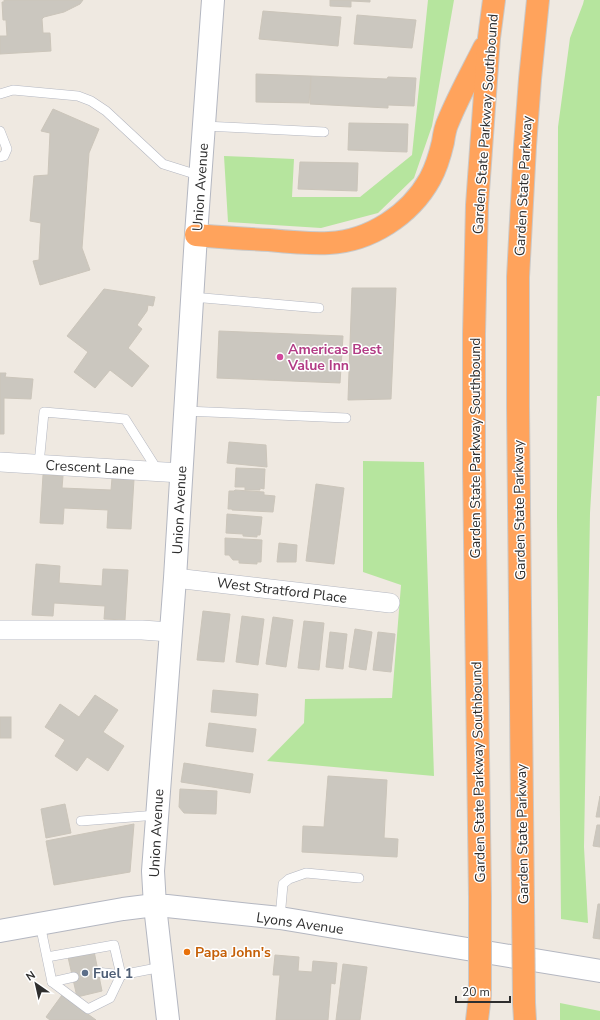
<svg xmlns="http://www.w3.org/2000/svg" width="600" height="1020" font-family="'Nunito Sans',sans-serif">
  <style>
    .green { fill: #b6e59e }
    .building { fill: #cbc7bf; stroke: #cbc5ba }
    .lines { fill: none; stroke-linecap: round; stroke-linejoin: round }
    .lane-casing { stroke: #b4b7c1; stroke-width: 10 }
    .street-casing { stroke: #b4b7c1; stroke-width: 20 }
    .secondary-casing { stroke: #b4b7c1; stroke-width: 24 }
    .highway-casing { stroke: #c9c9c9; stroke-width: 24 }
    .lane { stroke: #fff; stroke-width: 9 }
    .street { stroke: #fff; stroke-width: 19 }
    .secondary { stroke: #fff; stroke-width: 22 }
    .highway { stroke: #ffa35c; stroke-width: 22 }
    .highway-bridge-casing { stroke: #c9c9c9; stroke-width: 24; stroke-linecap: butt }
    .highway-bridge { stroke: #ffa35c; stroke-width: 22 }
    .hotel-dot { fill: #d1479c; stroke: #fff; stroke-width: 1.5 }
    .food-dot { fill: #e8710a; stroke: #fff; stroke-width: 1.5 }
    .service-dot { fill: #5c6f8a; stroke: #fff; stroke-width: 1.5 }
    .labels { text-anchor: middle; stroke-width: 3; stroke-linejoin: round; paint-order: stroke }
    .street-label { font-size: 14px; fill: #2e2e2e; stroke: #fff }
    .hotel-label { font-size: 14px; font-weight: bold; fill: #b23c85; stroke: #fff; text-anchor: start }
    .food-label { font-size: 14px; font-weight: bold; fill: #c56008; stroke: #fff; text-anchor: start }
    .service-label { font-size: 14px; font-weight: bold; fill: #4e5e75; stroke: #fff; text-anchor: start }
  </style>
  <rect width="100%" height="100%" fill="#efe9e1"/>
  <g class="green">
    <polygon points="428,0 454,0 432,126 414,178 378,213 321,228 228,222 224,156 294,159 292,197 360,197 412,155"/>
    <polygon points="584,0 600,0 600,396 597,396 590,513 584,847 588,923 561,919 557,517 558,127 570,38 583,4"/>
    <polygon points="363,461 424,462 434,776 267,761 304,723 305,699 392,698 401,585 363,572"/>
    <polygon points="560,1003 600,1011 600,1020 560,1020"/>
  </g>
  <g class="building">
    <polygon points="4,0 83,0 80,4 64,12 44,17 42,19 43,33 50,33 51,51 0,54 0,36 7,36 6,20 3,20 2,2 4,2"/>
    <polygon points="330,0 370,0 370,2 351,1 351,7 330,6"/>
    <polygon points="263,11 341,17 338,46 259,39"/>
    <polygon points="357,15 416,20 412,48 354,44"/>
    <polygon points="256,74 311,76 309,103 256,102"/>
    <polygon points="311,76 387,79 388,77 416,78 414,106 388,105 388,108 310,104"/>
    <polygon points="53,109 99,129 89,153 82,248 90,270 40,285 33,261 39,260 41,223 30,221 34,176 48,175 50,133 41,131"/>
    <polygon points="349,123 408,124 407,152 348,150"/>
    <polygon points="300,162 358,163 357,191 298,189"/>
    <polygon points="352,288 396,288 391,399 348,400"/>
    <polygon points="104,289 155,297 153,306 148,305 147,311 137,325 142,329 128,348 149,366 132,387 110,370 95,388 74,372 88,352 67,336"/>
    <polygon points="219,331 343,336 340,383 217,378"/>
    <polygon points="0,373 6,373 5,377 33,379 31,399 4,398 4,434 0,434"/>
    <polygon points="229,442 266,445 267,467 227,463"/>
    <polygon points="236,468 265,469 264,489 260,488 260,490 245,490 245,487 235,487"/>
    <polygon points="43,475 63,476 62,488 111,490 112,478 134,479 131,529 107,528 108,510 64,508 63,524 40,523"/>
    <polygon points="316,484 344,488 334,564 306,561"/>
    <polygon points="235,490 264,492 264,495 275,496 273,512 232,510 232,509 228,509 229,491 234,491"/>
    <polygon points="227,514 262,517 260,535 257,535 257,537 243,536 243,534 226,533"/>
    <polygon points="225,538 262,540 261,562 257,562 257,564 239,563 239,560 233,560 229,555 225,555"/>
    <polygon points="279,543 297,545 296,562 277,562"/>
    <polygon points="36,564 60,566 59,583 102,586 103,569 128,570 125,620 104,619 105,606 54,603 53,616 32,615"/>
    <polygon points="203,611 230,614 224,662 197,660"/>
    <polygon points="242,616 264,619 258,665 236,662"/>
    <polygon points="273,617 293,620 286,667 266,664"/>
    <polygon points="304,621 324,623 319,670 298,668"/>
    <polygon points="355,629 372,632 366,670 349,667"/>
    <polygon points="330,632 347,634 343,669 326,667"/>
    <polygon points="378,632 395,634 391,672 373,670"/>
    <polygon points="213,690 258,694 256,716 211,712"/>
    <polygon points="95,695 118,710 103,732 124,746 108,771 87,757 77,771 55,756 65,740 45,727 60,704 79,717"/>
    <rect x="0" y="717" width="11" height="21"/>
    <polygon points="209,723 256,729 253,752 206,746"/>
    <polygon points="184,763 253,774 250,793 181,782"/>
    <polygon points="328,776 387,780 384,838 398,839 397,857 302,852 303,826 324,827"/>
    <polygon points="180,789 217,791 216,814 184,813 179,807"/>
    <polygon points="600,796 600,817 596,817"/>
    <polygon points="65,804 71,833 46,838 41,809"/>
    <polygon points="134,824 130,872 54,885 46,841"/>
    <polygon points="597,825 600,825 600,847 593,846"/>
    <polygon points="598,904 600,904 600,939 593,938"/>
    <polygon points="94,951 102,991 77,997 68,957"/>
    <polygon points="275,955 299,957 298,971 312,972 313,961 337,963 335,984 331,983 328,1020 276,1020 280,975 273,975"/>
    <polygon points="343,964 367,967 360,1020 336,1020"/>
    <polygon points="62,995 96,1020 50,1020 46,1017"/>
  </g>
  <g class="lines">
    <g class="lane-casing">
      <g id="lane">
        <polyline points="0,94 13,90 78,96 91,101 106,111 163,164 201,176"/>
        <polyline points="204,126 324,132"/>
        <polyline points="0,131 7,149 4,156 0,157"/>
        <polyline points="192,297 319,308"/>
        <polyline points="185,411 346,418"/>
        <polyline points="39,464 44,412 125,419 158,471"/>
        <polyline points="81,821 157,815"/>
        <polyline points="280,918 283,884 289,879 306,873 359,878"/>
        <polyline points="40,924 52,982 88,1009 110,998 121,975 114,945 47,957"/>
        <polyline points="97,972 121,975 162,967"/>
        <polyline points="52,982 74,977"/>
      </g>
    </g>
    <g class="street-casing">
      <g id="street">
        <polyline points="0,462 181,473"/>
        <polyline points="175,578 390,603"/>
        <polyline points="0,630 142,630 170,632"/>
      </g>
    </g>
    <g class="secondary-casing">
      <g id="secondary">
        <polyline points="0,931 123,909 147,906 167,906 280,918 600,971"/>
        <polyline points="168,1020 155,906 153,871 175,578 196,235 213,0"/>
      </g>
    </g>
    <g class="highway-casing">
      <g id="highway">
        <path d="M196 235C220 237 245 239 269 240 289 242 309 244 329 243 370 241 410 215 430 179 436 168 440 155 443 142 444 135 445 128 448 122 458 97 472 72 484 48"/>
        <polyline points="480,897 474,468 474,334 477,205 489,38 494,0"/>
        <polyline points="523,905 518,407 518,277 525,146 530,79 538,0"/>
        <polyline points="524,1003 525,1020"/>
        <polyline points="477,1020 480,995"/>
      </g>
    </g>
    <use href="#lane" class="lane"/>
    <use href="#street" class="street"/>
    <use href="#secondary" class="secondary"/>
    <use href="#highway" class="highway"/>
    <g class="highway-bridge-casing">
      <g id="highway-bridge">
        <polyline points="480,897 480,995"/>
        <polyline points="523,905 524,1003"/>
      </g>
    </g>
    <use href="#highway-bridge" class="highway-bridge"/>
  </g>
  <circle class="hotel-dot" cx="280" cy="357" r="4"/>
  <circle class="food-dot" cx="187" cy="952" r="4"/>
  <circle class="service-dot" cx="85" cy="973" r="4"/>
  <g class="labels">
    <g class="street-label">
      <text transform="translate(485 124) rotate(-86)" y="5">Garden State Parkway Southbound</text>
      <text transform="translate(523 186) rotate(-87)" y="5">Garden State Parkway</text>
      <text transform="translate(200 187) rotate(-86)" y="5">Union Avenue</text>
      <text transform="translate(475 448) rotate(-90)" y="5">Garden State Parkway Southbound</text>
      <text transform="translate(90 467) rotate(3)" y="5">Crescent Lane</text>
      <text transform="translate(179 510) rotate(-87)" y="5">Union Avenue</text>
      <text transform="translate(519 510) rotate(-91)" y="5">Garden State Parkway</text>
      <text transform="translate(282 590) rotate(7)" y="5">West Stratford Place</text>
      <text transform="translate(478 772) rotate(-91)" y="5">Garden State Parkway Southbound</text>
      <text transform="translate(156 833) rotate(-87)" y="5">Union Avenue</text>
      <text transform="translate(522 834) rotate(-91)" y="5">Garden State Parkway</text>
      <text transform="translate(300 923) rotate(8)" y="5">Lyons Avenue</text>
    </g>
    <g class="hotel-label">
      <text x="288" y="354">Americas Best<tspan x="288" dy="16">Value Inn</tspan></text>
    </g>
    <g class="food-label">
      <text x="195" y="957">Papa John's</text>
    </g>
    <g class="service-label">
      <text x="93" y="978">Fuel 1</text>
    </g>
  </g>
  <g transform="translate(36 984) rotate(326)" stroke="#ffffff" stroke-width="3" paint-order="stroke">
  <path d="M0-3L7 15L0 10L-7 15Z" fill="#2e2e2e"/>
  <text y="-6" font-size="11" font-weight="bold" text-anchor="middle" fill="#2e2e2e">N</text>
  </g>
  <path d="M456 996v6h54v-6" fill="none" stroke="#2e2e2e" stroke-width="2"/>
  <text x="462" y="996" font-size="12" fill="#2e2e2e" stroke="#ffffff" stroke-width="3" paint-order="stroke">20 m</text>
</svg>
